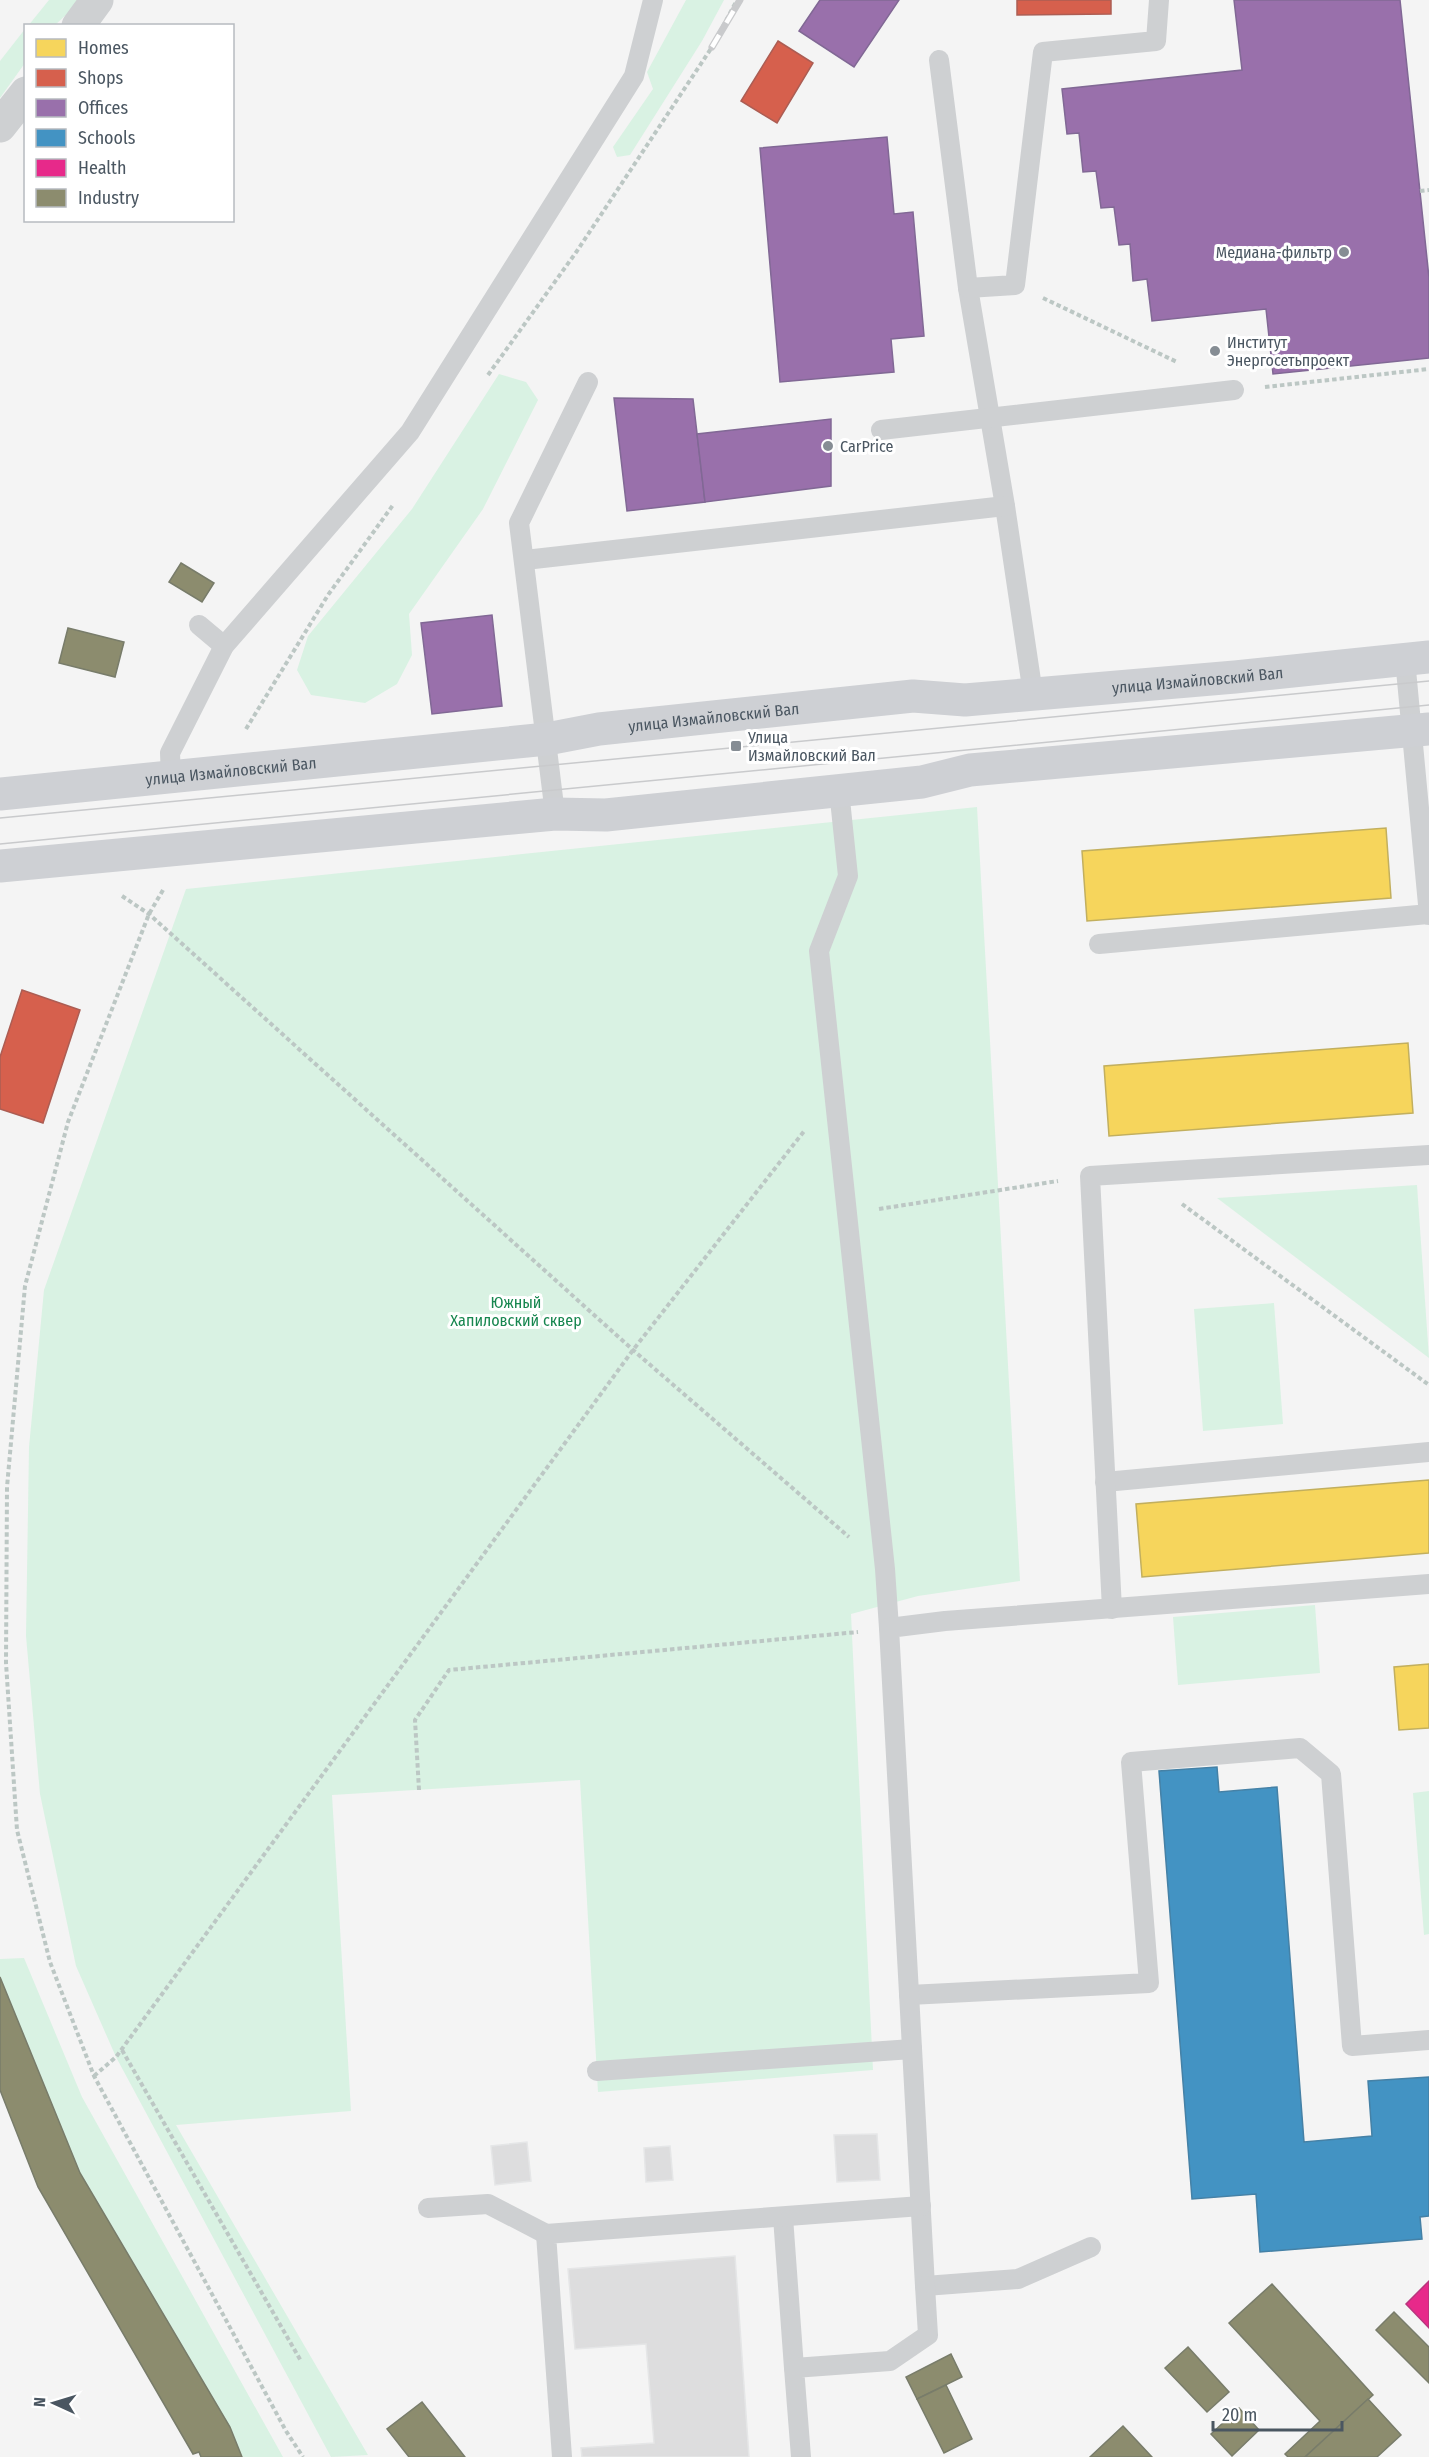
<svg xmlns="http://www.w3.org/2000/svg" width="1429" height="2457" font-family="'Fira Sans Condensed',sans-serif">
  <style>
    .green { fill: #d9f2e3 }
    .homes { fill: #f6d55c; stroke: #c2af5e; stroke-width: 1.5 }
    .shops { fill: #d6604d; stroke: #ac5d53; stroke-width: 1.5 }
    .offices { fill: #9970ab; stroke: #816895; stroke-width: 1.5 }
    .schools { fill: #4393c3; stroke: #4581a6; stroke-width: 1.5 }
    .health { fill: #e7298a; stroke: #b8367e; stroke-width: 1.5 }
    .industry { fill: #8c8c6e; stroke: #787c6a; stroke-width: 1.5 }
    .building { fill: #ddddde; stroke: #e5e6e7; stroke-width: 1.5 }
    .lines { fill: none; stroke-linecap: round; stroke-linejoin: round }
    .path { stroke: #bcc7c4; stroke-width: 4; stroke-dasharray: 4.5 3; stroke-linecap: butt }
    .service { stroke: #ced0d2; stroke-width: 20 }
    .minor { stroke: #ced0d2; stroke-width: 33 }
    .secondary { stroke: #ced0d4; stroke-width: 33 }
    .tram { stroke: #c9cacc; stroke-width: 1.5 }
    .rail-casing { stroke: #c9cacc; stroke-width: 7 }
    .rail { stroke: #fff; stroke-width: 4.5; stroke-dasharray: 14; stroke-linecap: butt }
    .poi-dot { fill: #868d94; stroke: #fff; stroke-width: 2 }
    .labels { text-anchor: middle; stroke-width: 6; stroke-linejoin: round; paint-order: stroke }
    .poi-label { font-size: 16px; fill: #4a5661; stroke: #fff; text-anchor: start }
    .street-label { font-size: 16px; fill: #4a5661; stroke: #fff }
    .park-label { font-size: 16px; fill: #17864f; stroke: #fff }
  </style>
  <rect width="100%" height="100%" fill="#f4f4f4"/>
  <g class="green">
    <polygon points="49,0 82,0 55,25 28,26"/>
    <polygon points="686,0 724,0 702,41 630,155 617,157 613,147 653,89 647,72"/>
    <polygon points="25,29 25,63 0,98 0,61"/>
    <polygon points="499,374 526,382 538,400 483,509 409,614 412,655 397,684 365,703 311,695 297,670 308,636 412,509"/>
    <polygon points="977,807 1020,1581 918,1596 851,1614 873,2070 598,2092 580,1780 332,1795 351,2111 176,2125 368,2455 331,2457 116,2057 76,1966 40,1794 26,1636 29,1447 44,1290 186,889"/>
    <polygon points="1417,1185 1429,1358 1217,1198"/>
    <polygon points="1274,1303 1283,1424 1203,1431 1194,1309"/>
    <polygon points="1315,1605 1320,1673 1178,1685 1173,1617"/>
    <polygon points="1429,1791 1429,1934 1424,1935 1413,1793"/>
    <polygon points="24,1958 82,2097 283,2457 242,2457 80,2173 0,1977 0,1959"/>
  </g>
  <g class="homes">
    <polygon points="1386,828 1391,898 1087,921 1082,851"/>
    <polygon points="1408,1043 1413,1113 1109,1136 1104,1066"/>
    <polygon points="1429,1480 1429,1553 1142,1577 1136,1504"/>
    <polygon points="1429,1664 1429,1728 1399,1730 1394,1667"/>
  </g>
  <g class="shops">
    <polygon points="1017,0 1111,0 1111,14 1017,15"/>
    <polygon points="778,41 813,63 777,123 741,101"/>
    <polygon points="22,990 80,1010 43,1123 0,1109 0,1057"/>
  </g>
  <g class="offices">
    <polygon points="820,0 899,0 854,67 799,31"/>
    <polygon points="1234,0 1400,0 1429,278 1429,358 1273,374 1266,309 1152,321 1147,279 1133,281 1130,244 1119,245 1114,207 1101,208 1096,171 1083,172 1079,133 1067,134 1062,89 1242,70"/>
    <polygon points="887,137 894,214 913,212 924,336 891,339 894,372 780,382 760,148"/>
    <polygon points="614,398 693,399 705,502 627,511"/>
    <polygon points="831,419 831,486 705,502 697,434"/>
    <polygon points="492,615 502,706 432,714 421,623"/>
  </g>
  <polygon class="schools" points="1217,1767 1219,1792 1277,1787 1304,2142 1372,2136 1368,2081 1429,2077 1429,2216 1420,2217 1422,2239 1260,2252 1256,2194 1192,2199 1159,1771"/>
  <polygon class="health" points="1429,2281 1429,2328 1406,2304"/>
  <g class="industry">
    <polygon points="181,563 214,583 202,602 169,582"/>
    <polygon points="68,628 124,642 115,677 59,663"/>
    <polygon points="0,1977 80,2173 230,2427 242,2457 201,2457 199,2452 193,2454 38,2187 0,2090"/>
    <polygon points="1272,2284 1373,2395 1305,2457 1288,2457 1285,2454 1320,2421 1229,2323"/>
    <polygon points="1394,2312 1429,2347 1429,2383 1376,2330"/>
    <polygon points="1188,2347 1229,2392 1207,2412 1165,2368"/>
    <polygon points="951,2354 962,2377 917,2399 906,2377"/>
    <polygon points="946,2385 972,2439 944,2453 917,2399"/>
    <polygon points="1368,2399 1401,2435 1377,2457 1305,2457"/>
    <polygon points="422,2402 465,2457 409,2457 387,2429"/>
    <polygon points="1239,2408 1259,2430 1232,2456 1211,2434"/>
    <polygon points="1123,2426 1152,2457 1090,2457"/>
  </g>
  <g class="building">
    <polygon points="877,2134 880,2180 837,2182 834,2135"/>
    <polygon points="527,2142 531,2181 495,2185 491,2146"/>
    <polygon points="670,2146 673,2180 646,2182 644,2148"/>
    <polygon points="735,2256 749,2457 582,2457 581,2448 654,2443 646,2344 575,2349 568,2269"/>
  </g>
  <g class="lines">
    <g class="path">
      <polyline points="1420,191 1429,190"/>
      <polyline points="1043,298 1177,362"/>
      <polyline points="488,375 577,251 712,47 737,0"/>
      <polyline points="1265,387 1429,369"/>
      <polyline points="246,729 328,595 393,505"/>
      <polyline points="163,890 149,914 68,1122 25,1286 7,1487 6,1663 17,1830 50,1962 94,2076 286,2431 303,2457"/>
      <polyline points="122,896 149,914 633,1350 849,1537"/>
      <polyline points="1182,1204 1429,1385"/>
      <polyline points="879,1209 1058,1181"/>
      <polyline points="419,1790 415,1720 449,1670 858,1632"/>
      <polyline points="122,2050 301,2361"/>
      <polyline points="94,2076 116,2057 633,1350 805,1130"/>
    </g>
    <g class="service">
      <polyline points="939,60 968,288 1005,506 1033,694"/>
      <polyline points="968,288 1015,285 1043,52 1156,41 1159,0"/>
      <polyline points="881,430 1234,390"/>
      <polyline points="525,560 1005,506"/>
      <polyline points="199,625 224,646"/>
      <polyline points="1405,659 1429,915"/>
      <polyline points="171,777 170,753 224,646 410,432 634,76 653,0"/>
      <polyline points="839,790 848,876 819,951 885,1569 889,1628"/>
      <polyline points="555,814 519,523 588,382"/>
      <polyline points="1099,944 1429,914"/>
      <polyline points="1105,1482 1429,1452"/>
      <polyline points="1112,1609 1090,1176 1429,1155"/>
      <polyline points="909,1995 1149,1983 1131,1762 1300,1748 1331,1774 1352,2046 1429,2040"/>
      <polyline points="597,2071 912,2049"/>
      <polyline points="428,2208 488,2204 546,2234"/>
      <polyline points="783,2217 794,2368"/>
      <polyline points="1091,2247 1018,2279 925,2286 889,1628 945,1621 1429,1584"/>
      <polyline points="562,2457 546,2234 921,2206"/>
      <polyline points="801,2457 794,2368 890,2361 928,2335 925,2286"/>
    </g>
    <g class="minor">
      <polyline points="78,26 97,0"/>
      <polyline points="0,126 26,93"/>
    </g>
    <g class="secondary">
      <path id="s1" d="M0 794 547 739 599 729 913 696 965 700 1235 677 1429 657"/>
      <polyline points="0,866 555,814 606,815 922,782 970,770 1429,729"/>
    </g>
    <g class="tram">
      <polyline points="0,818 1429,681"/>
      <polyline points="0,844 1429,705"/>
    </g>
    <g class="rail-casing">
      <polyline id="rail" points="712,47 740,0"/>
    </g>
    <use href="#rail" class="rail"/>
  </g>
  <g class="poi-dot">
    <circle cx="1344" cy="252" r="6"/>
    <circle cx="1215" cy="351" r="6"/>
    <circle cx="828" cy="446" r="6"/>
    <rect x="730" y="740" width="12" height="12" rx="3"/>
  </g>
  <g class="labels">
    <g class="poi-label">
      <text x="1332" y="258" text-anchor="end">Медиана-фильтр</text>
      <text x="1227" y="348">Институт<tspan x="1227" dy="18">Энергосетьпроект</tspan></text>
      <text x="840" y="452">CarPrice</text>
      <text x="748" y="743">Улица<tspan x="748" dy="18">Измайловский Вал</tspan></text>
    </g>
    <g class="street-label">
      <text dy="6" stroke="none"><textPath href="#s1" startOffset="1204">улица Измайловский Вал</textPath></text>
      <text dy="6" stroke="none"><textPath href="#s1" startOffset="718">улица Измайловский Вал</textPath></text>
      <text dy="6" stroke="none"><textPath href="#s1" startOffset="232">улица Измайловский Вал</textPath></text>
    </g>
    <g class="park-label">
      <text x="516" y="1308">Южный<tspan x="516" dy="18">Хапиловский сквер</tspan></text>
    </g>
  </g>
  <rect x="24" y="24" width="210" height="198" fill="#ffffff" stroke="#b7bbc0" stroke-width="1.5"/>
  <rect x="36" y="39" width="30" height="18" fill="#f6d55c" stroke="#b7bbc0" stroke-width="1.5"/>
  <text x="78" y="54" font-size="18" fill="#4a5661">Homes</text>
  <rect x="36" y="69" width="30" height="18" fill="#d6604d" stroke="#b7bbc0" stroke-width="1.5"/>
  <text x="78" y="84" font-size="18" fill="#4a5661">Shops</text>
  <rect x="36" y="99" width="30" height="18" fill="#9970ab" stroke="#b7bbc0" stroke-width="1.5"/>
  <text x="78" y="114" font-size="18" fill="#4a5661">Offices</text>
  <rect x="36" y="129" width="30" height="18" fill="#4393c3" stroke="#b7bbc0" stroke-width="1.5"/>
  <text x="78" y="144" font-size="18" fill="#4a5661">Schools</text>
  <rect x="36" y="159" width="30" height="18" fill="#e7298a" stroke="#b7bbc0" stroke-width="1.5"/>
  <text x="78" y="174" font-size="18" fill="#4a5661">Health</text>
  <rect x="36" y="189" width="30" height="18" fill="#8c8c6e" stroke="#b7bbc0" stroke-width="1.5"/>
  <text x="78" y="204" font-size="18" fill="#4a5661">Industry</text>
  <g transform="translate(54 2403) rotate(274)" stroke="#ffffff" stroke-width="4.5" paint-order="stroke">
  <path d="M0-4.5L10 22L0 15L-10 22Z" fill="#4a5661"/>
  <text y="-9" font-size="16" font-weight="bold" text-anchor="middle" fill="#4a5661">N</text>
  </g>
  <path d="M1213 2421v9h129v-9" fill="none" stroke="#4a5661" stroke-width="3"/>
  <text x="1222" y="2421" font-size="18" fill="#4a5661" stroke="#ffffff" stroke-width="4.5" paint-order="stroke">20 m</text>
</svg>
